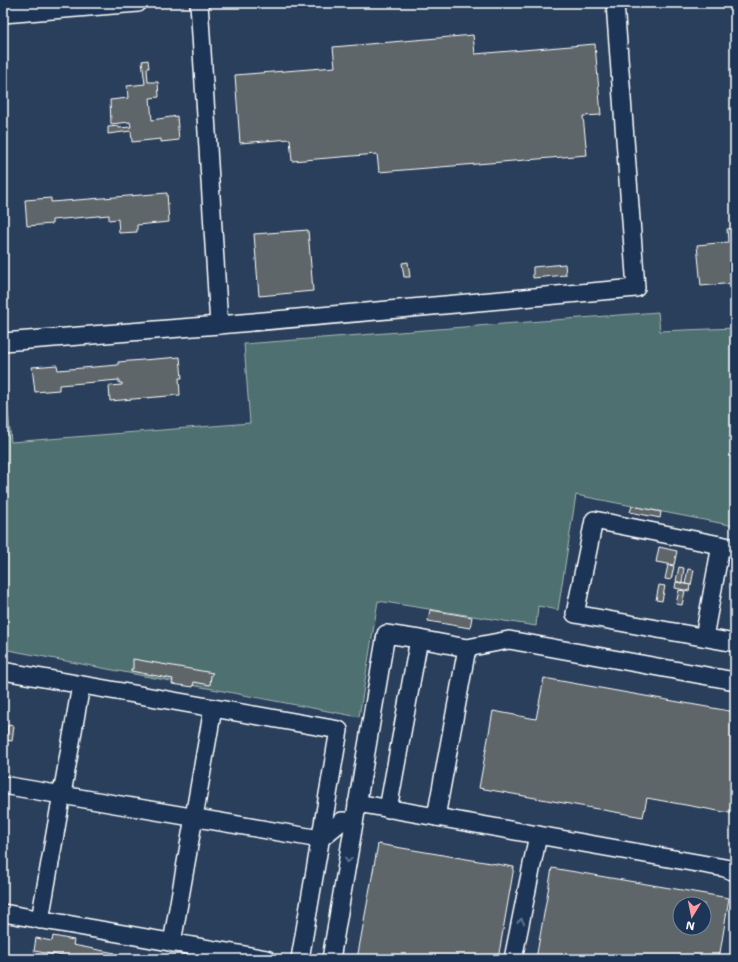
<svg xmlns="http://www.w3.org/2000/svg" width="738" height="962" font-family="'Shantell Sans',sans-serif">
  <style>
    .green { fill: #4f7070; stroke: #a7b8b8 }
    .building { fill: #5f666b; stroke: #fff; fill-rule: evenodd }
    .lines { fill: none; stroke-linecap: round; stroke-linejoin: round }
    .minor-casing { stroke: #fff; stroke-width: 20 }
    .minor { stroke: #1d3557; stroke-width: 17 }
    .oneway { stroke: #6c7c92 }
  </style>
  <rect width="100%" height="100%" fill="#2a3f5b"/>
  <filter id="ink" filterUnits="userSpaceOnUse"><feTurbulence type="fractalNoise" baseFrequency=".025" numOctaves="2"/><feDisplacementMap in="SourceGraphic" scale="8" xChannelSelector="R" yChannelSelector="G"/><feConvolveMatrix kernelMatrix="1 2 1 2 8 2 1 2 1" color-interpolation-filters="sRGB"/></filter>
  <g filter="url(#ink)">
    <polygon class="green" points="658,312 660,331 735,328 735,526 576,495 558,610 538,606 536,626 378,601 359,717 3,649 3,358 11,442 250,423 244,344"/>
    <g class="building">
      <polygon points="473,35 475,54 595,44 601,115 583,116 587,155 379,172 377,154 292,161 290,139 240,143 235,75 335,67 333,47"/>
      <polygon points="148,60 149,68 147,68 148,82 158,82 159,97 150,98 152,120 177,116 179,140 161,142 161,139 132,142 131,131 108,134 108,127 119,126 119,128 131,127 130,122 111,124 110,100 128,98 127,86 145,84 142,61"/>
      <polygon points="167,193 169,222 137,225 137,232 119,233 118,219 109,220 109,215 52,220 52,224 27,226 25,200 51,198 51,202"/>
      <polygon points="735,228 735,283 701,286 697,245 728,242 727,229"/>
      <polygon points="308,230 313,291 259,296 254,234"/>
      <polygon points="408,262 410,277 404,277 402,263"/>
      <polygon points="565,264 566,275 533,278 533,267"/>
      <polygon points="180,357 182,378 179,378 180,395 110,401 109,386 122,385 122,383 119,383 119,380 59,385 59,390 35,392 32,367 57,365 58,370 118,365 118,362"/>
      <polygon points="632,506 661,512 660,518 630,512"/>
      <polygon points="659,547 677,551 674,565 656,562"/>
      <polygon points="668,565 674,566 671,580 665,579"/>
      <polygon points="679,567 684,568 682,583 676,581"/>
      <polygon points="688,569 694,570 691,585 685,584"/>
      <polygon points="676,582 690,585 689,591 675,588"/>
      <polygon points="659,585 665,586 662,601 656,600"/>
      <polygon points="679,590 685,591 682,605 676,604"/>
      <polygon points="430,610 472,617 470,628 428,621"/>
      <polygon points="133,659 213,673 211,675 210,685 194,682 193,687 172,684 173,679 131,671 131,669 133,669"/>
      <polygon points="544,678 735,712 735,814 647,798 643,817 479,788 493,711 536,719"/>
      <polygon points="8,725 14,726 12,741 6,740"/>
      <polygon points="378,844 514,867 498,959 357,959"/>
      <path d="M552 868 729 898 719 959H536ZM680 904H704V928H680Z"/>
      <polygon points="53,936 74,940 73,945 115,953 115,955 113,959 80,959 34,951 36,938 52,941"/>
    </g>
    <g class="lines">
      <g class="minor-casing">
        <g id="minor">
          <polyline points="199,3 219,325 636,288 615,3"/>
          <polyline points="3,14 138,3"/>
          <polyline points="3,342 219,325"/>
          <polyline points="735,548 594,520 575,614 735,643"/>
          <polyline points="704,637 721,545"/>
          <polyline points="467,648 509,640 735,681"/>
          <polyline points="3,671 339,730 300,959"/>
          <polyline points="3,785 320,839 342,821 354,822"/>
          <polyline points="357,803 725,868 735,872"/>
          <polyline points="388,809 419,639 467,648 436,817"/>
          <polyline points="3,913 267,959"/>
          <polyline points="40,920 81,685"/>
          <polyline points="172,943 213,708"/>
          <polyline points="331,959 386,634 419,639"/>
          <polyline points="513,959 538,835"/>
        </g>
      </g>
      <use href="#minor" class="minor"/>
    </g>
    <defs><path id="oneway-chevron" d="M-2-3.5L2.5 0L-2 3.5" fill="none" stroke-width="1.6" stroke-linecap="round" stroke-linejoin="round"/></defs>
    <g class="oneway">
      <use href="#oneway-chevron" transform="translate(348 860) rotate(100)"/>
      <use href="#oneway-chevron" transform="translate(521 921) rotate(-79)"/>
    </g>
  </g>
  <rect width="738" height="962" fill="none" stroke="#1d3557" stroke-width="16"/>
  <rect x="8" y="8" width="722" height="946" fill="none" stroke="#fff" stroke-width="1.5" filter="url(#ink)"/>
  <g transform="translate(692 916) rotate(190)"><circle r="19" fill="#1d3557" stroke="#77869a"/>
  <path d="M0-3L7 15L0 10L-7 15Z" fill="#ff9aa2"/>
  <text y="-6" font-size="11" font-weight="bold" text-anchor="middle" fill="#ffffff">N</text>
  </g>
</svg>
